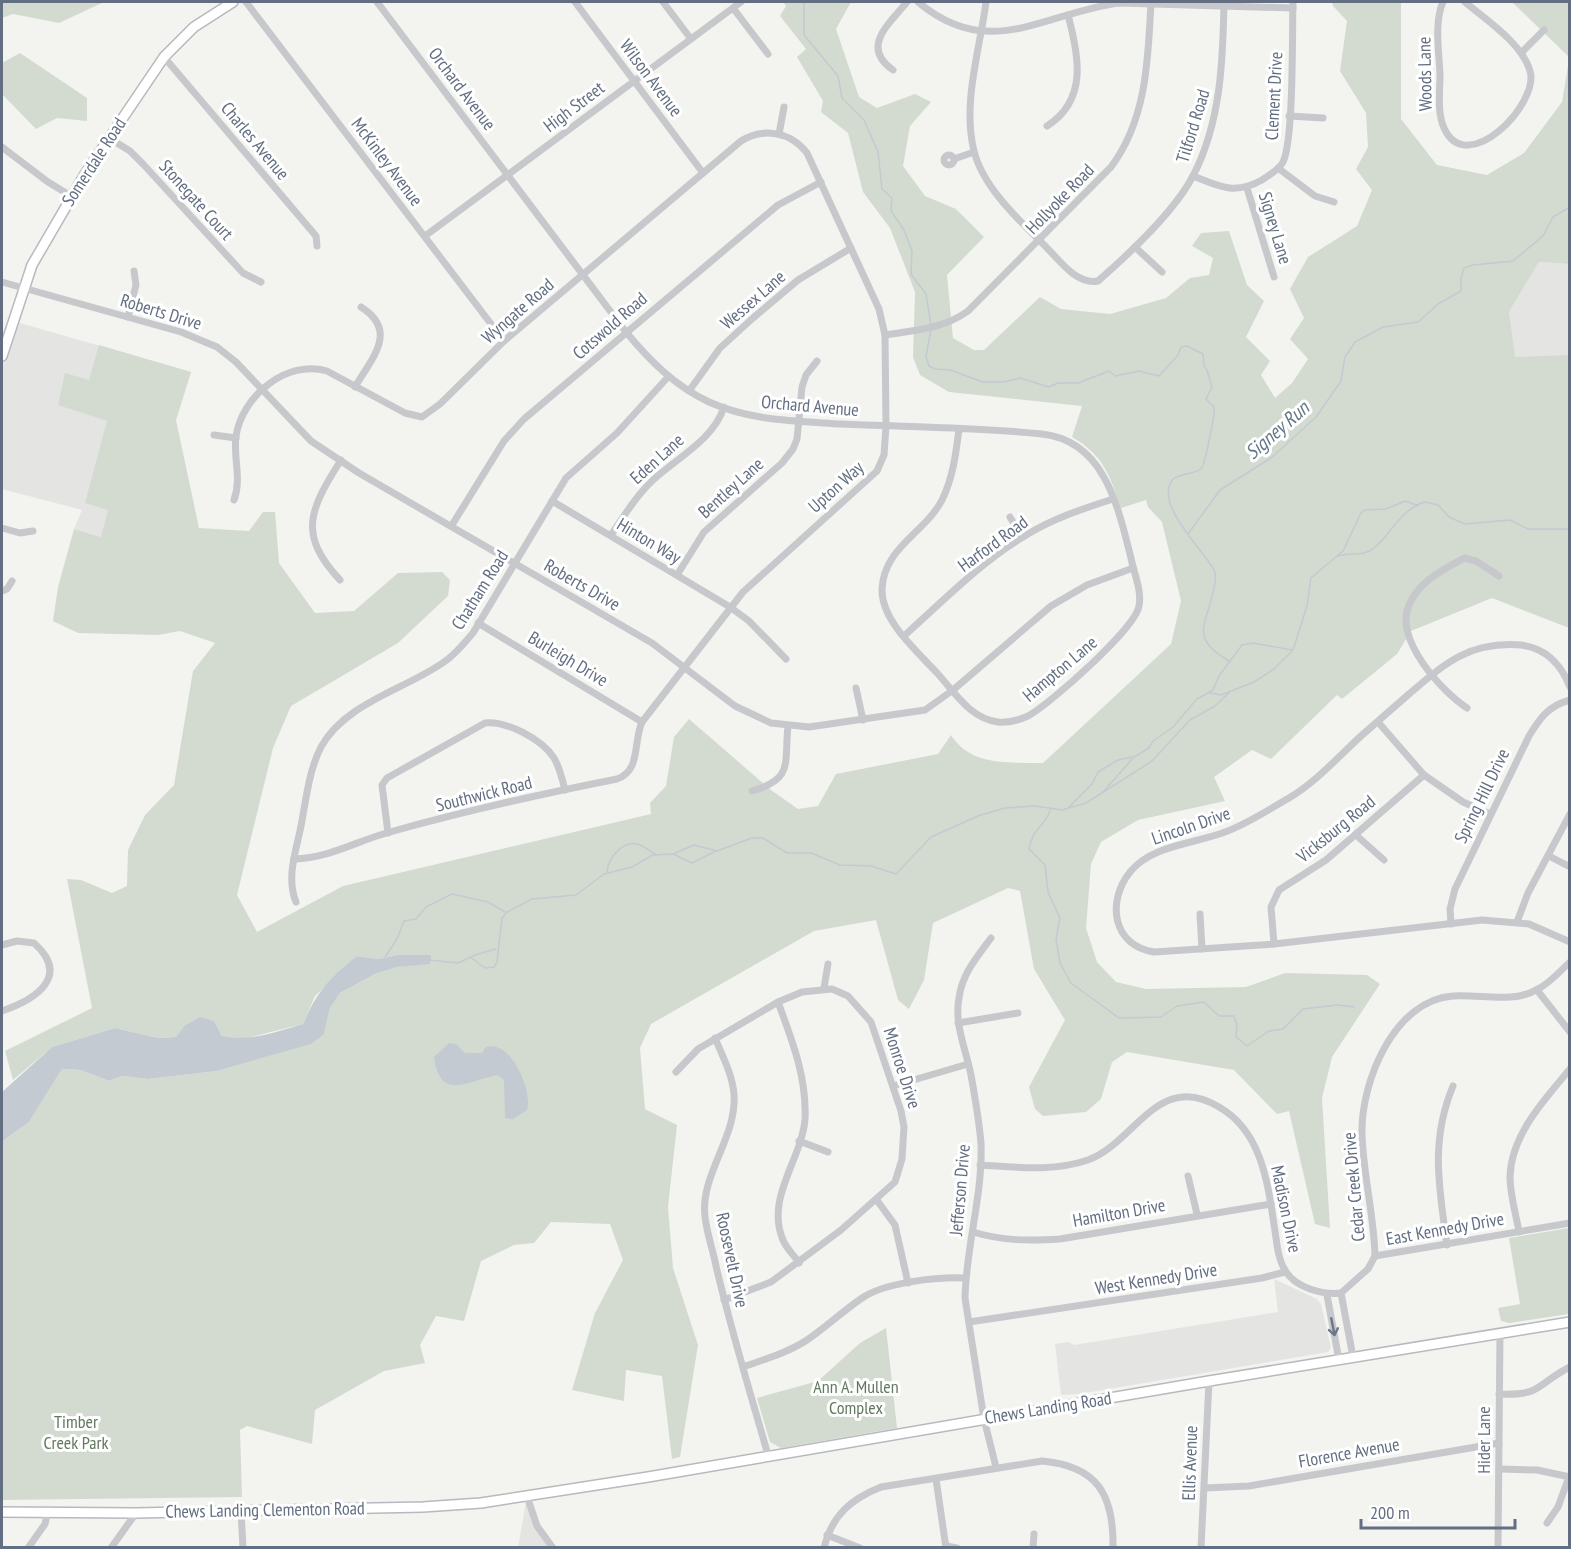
<svg xmlns="http://www.w3.org/2000/svg" width="1571" height="1549" font-family="'PT Sans Narrow',sans-serif">
  <style>
    .built { fill: #e4e4e3 }
    .green { fill: #d3dbd0 }
    .water { fill: #c3cad1 }
    .lines { fill: none; stroke-linecap: round; stroke-linejoin: round }
    .stream { stroke: #c3cad1; stroke-width: 1.5 }
    .major-casing { stroke: #b6b9bd; stroke-width: 12 }
    .minor { stroke: #c6c8cc; stroke-width: 7 }
    .major { stroke: #fff; stroke-width: 9 }
    .oneway { stroke: #6c7788 }
    .labels { text-anchor: middle; stroke-width: 6; stroke-linejoin: round; paint-order: stroke }
    .street-label { font-size: 18px; fill: #626e81; stroke: #fff }
    .park-label { font-size: 18px; fill: #627861; stroke: #fff }
    .water-label { font-size: 20px; font-style: italic; fill: #637786; stroke: #fff }
  </style>
  <rect width="100%" height="100%" fill="#f3f4ef"/>
  <g class="built">
    <polygon points="1539,262 1569,264 1570,397 1513,446 1509,312"/>
    <polygon points="13,321 191,372 176,420 101,537 74,529 82,510 2,489 2,360"/>
    <polygon points="1274,1279 1317,1299 1321,1304 1331,1348 1328,1352 1079,1394 1061,1395 1055,1344 1068,1342 1074,1345 1278,1312"/>
    <polygon points="527,1496 537,1526 553,1547 518,1548"/>
  </g>
  <g class="green">
    <polygon points="2,2 104,2 59,23 13,14 2,18"/>
    <path d="M783 2H851L836 29 859 97 877 108 915 94 931 102 910 126 903 166 925 196 956 209 984 237 947 275 953 338 974 350H984L1040 297 1061 309 1110 314 1166 298 1190 278 1209 275 1213 258 1192 246 1201 233 1229 231 1247 285 1264 301 1246 337 1270 361 1261 375 1275 398 1292 383 1308 359 1290 339 1304 318 1290 289 1308 257 1357 226 1372 190 1356 169 1368 147 1366 113 1340 71 1347 21 1333 6 1332 2H1401V119L1437 165 1487 175 1524 153 1562 102 1569 60V264L1539 262 1509 312 1515 357 1569 355V628L1492 598 1411 631 1397 654 1342 699 1337 695 1271 759 1252 750 1214 777 1225 801 1138 820 1101 842 1091 864 1086 928 1097 962 1116 982 1146 989 1246 987 1285 973 1367 975 1380 984 1332 1057 1322 1098 1330 1228 1315 1224 1289 1111 1277 1114 1234 1070 1127 1052 1112 1062 1101 1099 1086 1112 1043 1116 1035 1109 1029 1087 1065 1020 1034 969 1020 891 1008 888 933 923 924 980 909 1009 898 1000 876 920 814 931 651 1024 640 1048 645 1109 677 1125 668 1207 673 1268 698 1345 680 1457 672 1459 662 1376 626 1370 624 1401 572 1390 595 1313 623 1260 610 1224 551 1222 534 1243 514 1245 481 1261 464 1321 436 1316 420 1345 425 1363 384 1371 315 1410 312 1444 247 1426 240 1430 242 1497 2 1500V1148L4 1140 29 1122 62 1069 81 1070 109 1081 122 1076 148 1079 217 1071 285 1051 324 1034 330 1008 340 993 375 974 397 967 430 963 397 955 379 959 357 956 315 996 303 1024 239 1040 222 1036 214 1021 184 1026 176 1037 158 1038 115 1028 52 1047 13 1080 5 1051 92 1008 67 879 81 880 112 893 127 886 128 850 145 815 174 785 193 671 215 643 180 631 158 635 78 633 53 621 58 587 74 529 101 537 108 510 85 503 107 421 58 405 65 373 89 380 99 345 191 372 176 420 199 528 249 531 263 512H275L279 563 315 613 354 611 398 573 442 572 450 580 448 596 398 643 291 706 273 748 237 895 257 932 343 886 651 814 650 803 666 786 674 737 689 719 771 790 798 809 818 806 836 774 938 754 951 735C971 767 1010 762 1043 763L1171 644 1181 601 1162 522 1148 507 1146 500 1121 508C1109 474 1104 456 1072 437L1082 406 949 392 920 375 913 357 915 292 890 228 863 192 848 133 821 112 823 101 797 57 806 49 780 16 786 6Z"/>
    <polygon points="1512,2 1569,2 1569,57"/>
    <polygon points="20,53 87,98 87,121 57,118 36,129 2,94 2,63"/>
    <polygon points="1569,1228 1569,1314 1509,1323 1501,1321 1498,1308 1520,1304 1509,1238"/>
    <polygon points="886,1328 897,1428 781,1448 770,1442 757,1398 818,1381 860,1343"/>
  </g>
  <g class="water">
    <path d="M397 955H431L430 964 397 967 375 974 340 993 330 1008 324 1034 311 1044 217 1071 148 1079 122 1076 109 1081 81 1070 62 1069 29 1122 4 1140 2 1148V1092L52 1047 115 1028 158 1038 176 1037 184 1026 200 1017 214 1021 222 1036C250 1042 276 1032 303 1024 318 990 328 980 357 956L379 959Z"/>
    <path d="M449 1043 456 1044 465 1053H482L486 1047C511 1039 533 1091 527 1110L513 1119 505 1118 504 1080 498 1075C469 1080 440 1103 434 1057Z"/>
  </g>
  <g class="lines">
    <g class="stream">
      <polyline points="804,2 804,35 838,76 842,98 864,120 878,152 882,189 892,198 891,211 904,230 912,251 911,274 926,294 931,325"/>
      <path d="M931 329 926 356 929 366 935 369 950 370 983 382H1004L1020 378 1049 387 1058 383H1078L1109 371 1115 376 1139 371 1159 376 1178 355 1181 347 1187 346 1203 354 1204 366 1207 370 1212 387 1206 399 1214 407C1215 415 1205 465 1201 469 1193 475 1181 473 1173 479 1153 504 1203 549 1214 570 1217 576 1215 582 1214 588 1207 625 1188 637 1229 661"/>
      <polyline points="1425,502 1438,505 1449,517 1465,524 1510,520 1528,529 1570,529"/>
      <polyline points="1188,534 1220,490 1271,458 1316,417 1341,381 1345,357 1355,342 1383,327 1418,322 1438,304 1461,291 1461,278 1464,268 1473,265 1513,261 1543,236 1553,217 1570,207"/>
      <path d="M1338 556C1350 552 1364 557 1374 548 1391 534 1398 514 1418 505"/>
      <polyline points="1210,693 1221,695 1254,682 1274,669 1293,650 1307,606 1311,578 1343,551 1361,513 1365,510 1386,509 1405,501 1416,505 1425,502"/>
      <polyline points="1103,792 1134,757 1149,748 1153,741 1173,727 1197,699 1213,690 1219,676 1242,645 1253,643 1292,650"/>
      <path d="M1051 808C1047 825 1032 828 1029 849L1045 865 1048 892 1060 918 1056 939 1060 963 1071 983 1119 1018 1161 1017 1177 1006 1204 1002 1219 1016H1234L1237 1025 1236 1037 1247 1046 1269 1031 1283 1029 1303 1009 1337 1005 1354 1007"/>
      <polyline points="1068,808 1092,784 1098,772 1118,760 1132,757"/>
      <polyline points="673,854 692,863 716,851"/>
      <path d="M607 872C608 859 622 840 638 844 644 846 650 851 655 854"/>
      <polyline points="385,957 397,939 404,921 416,919 426,907 452,894 488,902 505,912"/>
      <polyline points="470,957 485,968 494,967 497,962 502,918 507,912 532,899 576,895 604,874 632,867 653,855 673,854 694,845 717,851 752,838 763,838 787,853 811,853 840,865 871,866 896,874 931,837 978,816 1005,808 1035,806 1062,810 1086,803 1152,761 1190,720 1215,706 1229,693"/>
      <polyline points="429,960 458,963 475,955 496,949"/>
    </g>
    <g class="major-casing">
      <g id="major">
        <polyline points="2,356 32,265 85,174 164,57 194,27 233,2"/>
        <polyline points="2,1512 136,1513 423,1507 481,1503 648,1477 1209,1381 1570,1322"/>
      </g>
    </g>
    <g class="minor">
      <polyline points="246,2 504,341"/>
      <path d="M377 2 626 332C650 361 675 386 709 402 751 421 796 421 841 424 908 427 976 427 1042 434 1105 441 1118 507 1131 558 1134 574 1142 590 1139 606 1136 628 1050 704 1028 716 1019 720 1008 723 998 722 971 719 955 693 938 674 918 652 881 621 882 589 884 547 925 533 942 500 953 478 956 453 959 429"/>
      <polyline points="575,2 703,173"/>
      <polyline points="663,2 691,39"/>
      <path d="M918 2C990 62 1043 13 1119 3L1293 8"/>
      <path d="M986 2C980 49 962 103 974 151 983 188 1021 222 1047 248 1061 262 1077 285 1098 281 1129 254 1174 212 1193 176 1221 122 1223 60 1224 2"/>
      <path d="M1443 2C1434 22 1439 52 1440 74 1440 91 1437 113 1444 128 1467 179 1540 103 1530 71 1522 43 1486 20 1465 2"/>
      <polyline points="733,8 768,54"/>
      <polyline points="1521,53 1544,30"/>
      <polyline points="164,57 316,236 317,246"/>
      <path d="M893 70C860 47 889 24 907 2"/>
      <polyline points="1289,116 1323,118"/>
      <path d="M1047 126C1088 100 1079 56 1068 15"/>
      <polyline points="779,134 784,107"/>
      <polyline points="109,138 130,151 143,164 243,273 261,282"/>
      <polyline points="2,147 48,182 71,196"/>
      <circle cx="949" cy="160" r="5"/>
      <polyline points="954,159 974,152"/>
      <polyline points="1278,168 1315,196 1334,202"/>
      <path d="M1193 176C1220 187 1235 195 1262 180 1269 175 1279 170 1283 162 1294 139 1292 33 1293 2"/>
      <polyline points="1247,188 1274,277"/>
      <polyline points="425,236 741,2"/>
      <polyline points="1135,247 1162,272"/>
      <polyline points="2,282 181,332 217,347 236,362 311,441 359,473 652,643 735,706 771,723 809,727 925,710 953,690 1051,606 1087,585 1133,568"/>
      <polyline points="128,317 136,285 134,271"/>
      <path d="M885 335C916 330 943 329 968 311L1111 167C1147 119 1148 59 1151 2"/>
      <path d="M355 387C372 358 399 331 361 307"/>
      <polyline points="689,391 720,348 753,318 798,280 851,248"/>
      <polyline points="214,435 236,438"/>
      <path d="M234 500C242 478 233 458 236 436 242 396 287 359 327 371L405 413 422 417 440 404 504 341 741 141C763 127 791 132 807 153L879 309 885 335 886 426 884 455 877 471 743 592 642 722C633 742 641 771 617 779 541 794 465 811 390 832 356 841 330 858 294 859"/>
      <polyline points="552,501 730,607 749,621 786,659"/>
      <polyline points="1010,517 1022,537"/>
      <polyline points="452,525 504,441 524,419 778,205 821,182"/>
      <polyline points="2,528 20,533 33,531"/>
      <path d="M611 535C624 516 636 496 653 480 677 458 714 439 724 407"/>
      <polyline points="677,575 704,532 782,463 793,449 797,439 802,387 806,375 817,361"/>
      <path d="M340 580C297 534 310 509 341 460"/>
      <polyline points="2,591 7,589 12,581"/>
      <polyline points="478,623 642,722"/>
      <path d="M905 635C942 602 980 563 1023 537 1051 519 1082 509 1113 499"/>
      <path d="M1570 687C1561 664 1546 648 1521 645 1470 641 1445 663 1409 694 1393 708 1377 722 1361 736 1338 757 1316 782 1289 798 1268 810 1247 824 1225 832 1194 844 1152 845 1130 872 1106 902 1113 946 1154 952L1274 944 1482 920 1529 924 1570 942"/>
      <polyline points="856,688 863,720"/>
      <path d="M1467 708C1441 691 1394 639 1409 605 1419 581 1443 570 1464 558L1476 561 1499 576"/>
      <polyline points="1378,722 1424,775 1463,802 1490,814"/>
      <path d="M752 791C794 779 784 764 788 726"/>
      <path d="M388 833 382 785 387 778 485 723C507 721 542 739 554 758 560 768 562 779 565 790"/>
      <polyline points="1356,835 1384,860"/>
      <polyline points="1549,856 1570,867"/>
      <path d="M296 902C286 878 296 851 301 826 306 800 309 770 321 747 345 703 406 689 444 662 456 654 464 643 473 633L566 478 617 433 668 377"/>
      <polyline points="1200,914 1202,949"/>
      <polyline points="1517,922 1528,893 1570,814"/>
      <path d="M1451 924 1450 909 1455 889 1529 736C1540 718 1548 706 1570 700"/>
      <path d="M991 938C977 957 962 974 959 998 954 1024 966 1050 971 1075 975 1097 979 1121 981 1143 983 1195 966 1246 965 1298L984 1419 996 1467"/>
      <polyline points="1274,944 1271,907 1279,890 1326,860 1424,775"/>
      <path d="M2 945 17 941 34 943C72 977 34 1000 2 1011"/>
      <polyline points="824,988 828,964"/>
      <polyline points="1537,990 1570,1032"/>
      <path d="M778 1002C792 1040 807 1078 805 1119 802 1159 765 1198 783 1240 786 1248 794 1255 799 1263"/>
      <polyline points="958,1023 1018,1013"/>
      <path d="M715 1038C723 1057 732 1074 734 1094 737 1138 700 1174 705 1217 707 1234 713 1250 716 1266 731 1330 750 1392 768 1455"/>
      <polyline points="676,1072 698,1049 778,1002 802,992 832,989 848,996 871,1022 901,1111 904,1127 902,1159 895,1182 841,1230 771,1282 724,1300"/>
      <polyline points="893,1086 968,1064"/>
      <polyline points="799,1141 828,1152"/>
      <path d="M980 1165C1016 1167 1053 1172 1088 1160 1135 1143 1158 1070 1219 1107 1263 1132 1268 1186 1275 1231 1277 1244 1278 1259 1285 1270 1295 1288 1323 1295 1341 1293"/>
      <polyline points="1188,1176 1197,1214"/>
      <polyline points="876,1199 895,1225 908,1283"/>
      <path d="M973 1232C1003 1241 1029 1241 1060 1239L1271 1204"/>
      <path d="M1519 1232C1516 1214 1510 1195 1510 1177 1511 1135 1544 1100 1570 1069"/>
      <path d="M1447 1245C1439 1187 1430 1141 1453 1086"/>
      <path d="M1375 1256C1374 1215 1363 1174 1362 1133 1361 1082 1394 1000 1453 996 1481 994 1513 1004 1538 989 1550 983 1560 971 1570 962"/>
      <polyline points="1341,1293 1368,1269 1375,1256 1570,1223"/>
      <polyline points="1341,1293 1353,1357"/>
      <polyline points="1327,1295 1339,1360"/>
      <polyline points="969,1322 1262,1278 1285,1272"/>
      <path d="M743 1367C765 1359 787 1353 807 1340 826 1327 843 1311 862 1298 886 1282 937 1277 965 1278"/>
      <path d="M1499 1394C1543 1396 1536 1384 1570 1367"/>
      <polyline points="1499,1469 1537,1470 1570,1477"/>
      <polyline points="936,1479 946,1548"/>
      <polyline points="1205,1488 1249,1486 1499,1443"/>
      <polyline points="527,1496 537,1526 553,1548"/>
      <polyline points="241,1510 243,1548"/>
      <polyline points="1547,1523 1558,1507 1569,1477"/>
      <polyline points="827,1535 860,1548"/>
      <polyline points="946,1546 957,1548"/>
      <polyline points="28,1548 45,1524 48,1511"/>
      <polyline points="111,1548 136,1513"/>
      <path d="M824 1548C832 1515 851 1499 881 1487L1042 1461C1097 1466 1114 1494 1113 1548"/>
      <polyline points="1033,1548 1034,1534"/>
      <polyline points="1201,1548 1209,1381"/>
      <polyline points="1498,1548 1500,1333"/>
    </g>
    <use href="#major" class="major"/>
  </g>
  <defs><path id="oneway-shaft" d="M-6 0H5M1.5-3L5.5 0L1.5 3" fill="none" stroke-width="1.6" stroke-linecap="round" stroke-linejoin="round" transform="scale(1.5)"/></defs>
  <use class="oneway" href="#oneway-shaft" transform="translate(1333 1327) rotate(79)"/>
  <g class="labels">
    <g class="street-label">
      <text transform="translate(1425 74) rotate(-91)" y="6">Woods Lane</text>
      <text transform="translate(651 78) rotate(53)" y="6">Wilson Avenue</text>
      <text transform="translate(462 89) rotate(53)" y="6">Orchard Avenue</text>
      <text transform="translate(1274 96) rotate(-87)" y="6">Clement Drive</text>
      <text transform="translate(574 107) rotate(-37)" y="6">High Street</text>
      <text transform="translate(1193 126) rotate(-73)" y="6">Tilford Road</text>
      <text transform="translate(255 141) rotate(50)" y="6">Charles Avenue</text>
      <text transform="translate(94 162) rotate(-57)" y="6">Somerdale Road</text>
      <text transform="translate(387 162) rotate(53)" y="6">McKinley Avenue</text>
      <text transform="translate(1060 199) rotate(-46)" y="6">Hollyoke Road</text>
      <text transform="translate(196 200) rotate(48)" y="6">Stonegate Court</text>
      <text transform="translate(1275 228) rotate(73)" y="6">Signey Lane</text>
      <text transform="translate(753 300) rotate(-41)" y="6">Wessex Lane</text>
      <text transform="translate(518 311) rotate(-41)" y="6">Wyngate Road</text>
      <text transform="translate(161 312) rotate(17)" y="6">Roberts Drive</text>
      <text transform="translate(610 326) rotate(-41)" y="6">Cotswold Road</text>
      <text transform="translate(810 406) rotate(5)" y="6">Orchard Avenue</text>
      <text transform="translate(657 459) rotate(-42)" y="6">Eden Lane</text>
      <text transform="translate(836 487) rotate(-42)" y="6">Upton Way</text>
      <text transform="translate(731 488) rotate(-42)" y="6">Bentley Lane</text>
      <text transform="translate(649 541) rotate(31)" y="6">Hinton Way</text>
      <text transform="translate(993 544) rotate(-36)" y="6">Harford Road</text>
      <text transform="translate(582 585) rotate(30)" y="6">Roberts Drive</text>
      <text transform="translate(480 590) rotate(-58)" y="6">Chatham Road</text>
      <text transform="translate(568 659) rotate(31)" y="6">Burleigh Drive</text>
      <text transform="translate(1060 669) rotate(-40)" y="6">Hampton Lane</text>
      <text transform="translate(484 794) rotate(-14)" y="6">Southwick Road</text>
      <text transform="translate(1482 796) rotate(-64)" y="6">Spring Hill Drive</text>
      <text transform="translate(1191 826) rotate(-19)" y="6">Lincoln Drive</text>
      <text transform="translate(1336 829) rotate(-39)" y="6">Vicksburg Road</text>
      <text transform="translate(902 1068) rotate(72)" y="6">Monroe Drive</text>
      <text transform="translate(1354 1187) rotate(-95)" y="6">Cedar Creek Drive</text>
      <text transform="translate(960 1190) rotate(-85)" y="6">Jefferson Drive</text>
      <text transform="translate(1286 1209) rotate(78)" y="6">Madison Drive</text>
      <text transform="translate(1119 1213) rotate(-10)" y="6">Hamilton Drive</text>
      <text transform="translate(1445 1229) rotate(-10)" y="6">East Kennedy Drive</text>
      <text transform="translate(732 1260) rotate(78)" y="6">Roosevelt Drive</text>
      <text transform="translate(1156 1279) rotate(-9)" y="6">West Kennedy Drive</text>
      <text transform="translate(1048 1408) rotate(-9)" y="6">Chews Landing Road</text>
      <text transform="translate(1484 1440) rotate(-90)" y="6">Hider Lane</text>
      <text transform="translate(1349 1453) rotate(-10)" y="6">Florence Avenue</text>
      <text transform="translate(1190 1463) rotate(-88)" y="6">Ellis Avenue</text>
      <text transform="translate(265 1510) rotate(-1)" y="6">Chews Landing Clementon Road</text>
    </g>
    <g class="park-label">
      <text x="856" y="1393">Ann A. Mullen<tspan x="856" dy="21">Complex</tspan></text>
      <text x="76" y="1428">Timber<tspan x="76" dy="21">Creek Park</tspan></text>
    </g>
    <g class="water-label">
      <text transform="translate(1277 430) rotate(-41)" y="7">Signey Run</text>
    </g>
  </g>
  <rect width="1571" height="1549" fill="none" stroke="#626e81" stroke-width="6"/>
  <path d="M1361 1519v9h154v-9" fill="none" stroke="#626e81" stroke-width="3"/>
  <text x="1370" y="1519" font-size="18" fill="#626e81" stroke="#ffffff" stroke-width="4.5" paint-order="stroke">200 m</text>
</svg>
